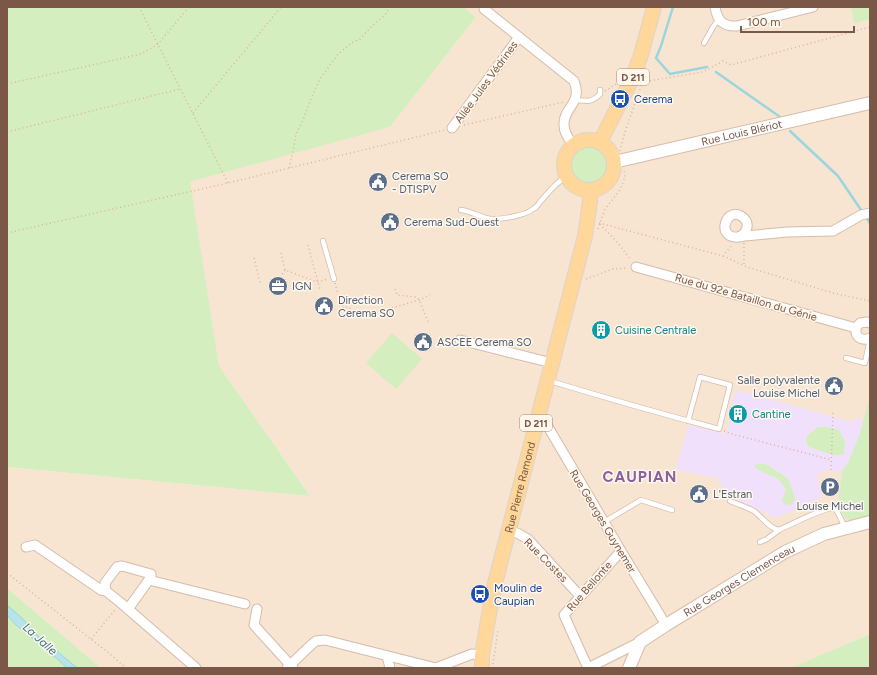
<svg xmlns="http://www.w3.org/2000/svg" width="877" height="675" font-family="Figtree,sans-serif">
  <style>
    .residential { fill: #f7e5d1 }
    .education { fill: #f1e0fb }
    .green { fill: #d4eec0 }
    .water { fill: #b5e4eb; stroke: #9bd5de }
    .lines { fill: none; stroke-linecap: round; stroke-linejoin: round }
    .stream { stroke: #9bd5de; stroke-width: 2.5 }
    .lane-casing { stroke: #d4bcab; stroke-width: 6 }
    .street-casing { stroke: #d4bcab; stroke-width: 11 }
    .secondary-casing { stroke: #d7bca8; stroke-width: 14 }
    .primary-casing { stroke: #dcd3cf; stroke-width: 16 }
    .path { stroke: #dcb39b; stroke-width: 1.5; stroke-dasharray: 1 3; stroke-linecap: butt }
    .lane { stroke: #fff; stroke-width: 4.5 }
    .street { stroke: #fff; stroke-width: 9 }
    .secondary { stroke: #fff; stroke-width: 12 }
    .primary { stroke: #ffd79a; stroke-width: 14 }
    .labels { text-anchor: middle; stroke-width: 3; stroke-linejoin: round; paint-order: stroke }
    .shield { fill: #fff7ec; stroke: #a28778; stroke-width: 1 }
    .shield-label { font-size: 10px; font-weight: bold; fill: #7a5746 }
    .street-label { font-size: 11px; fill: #7a5746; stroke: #fff7ec }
    .transit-label { font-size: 11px; fill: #164399; stroke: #fff7ec; text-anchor: start }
    .service-label { font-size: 11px; fill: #4e5e75; stroke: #fff7ec; text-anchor: start }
    .culture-label { font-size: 11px; fill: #0d838f; stroke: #fff7ec; text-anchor: start }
    .water-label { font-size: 12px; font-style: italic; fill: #387681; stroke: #fff7ec }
    .district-label { font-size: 15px; font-weight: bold; letter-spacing: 1px; fill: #88619e; stroke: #fff7ec }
  </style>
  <rect width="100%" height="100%" fill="#fff3e3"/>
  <polygon class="residential" points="463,7 870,7 870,634 790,668 101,668 7,588 7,467 310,496 219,366 189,182 390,127 476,17"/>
  <polygon class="education" points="735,390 853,422 855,417 863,420 860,434 849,461 842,472 831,470 817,474 822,497 776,518 726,494 718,478 676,470 688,425 727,434 728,425 734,403 732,402"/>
  <g class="green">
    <polygon points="7,7 463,7 476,17 390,127 190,182 219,366 310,496 7,467"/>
    <polygon points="851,7 870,7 870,19 854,23"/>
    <circle cx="589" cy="165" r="19"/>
    <polygon points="392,333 422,359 396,389 366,363"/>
    <polygon points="870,396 870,516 851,521 846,519 838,505 842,472 849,461 860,434"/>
    <polygon points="818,427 828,427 839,430 845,441 844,455 833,455 809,447 806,441 807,436"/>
    <polygon points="757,464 763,464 768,465 787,478 790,483 795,499 792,504 788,505 783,503 782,499 786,490 781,482 778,479 757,469 754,466"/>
    <polygon points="7,588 101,668 7,668"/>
    <polygon points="870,634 870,668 790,668"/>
  </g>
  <polygon class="water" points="7,605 23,619 30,628 39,637 49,644 65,658 68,660 72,664 78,668 67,668 55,657 15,624 7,615"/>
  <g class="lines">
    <g class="stream">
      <polyline points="673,7 661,46 656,58 670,74 707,67"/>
      <polyline points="716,72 783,119"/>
      <polyline points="790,131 838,176 861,210"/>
      <polyline points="866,217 870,223"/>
    </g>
    <g class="lane-casing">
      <g id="lane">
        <polyline points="704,43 713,27 719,19"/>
        <path d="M575 100C586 101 592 103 600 94V90"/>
        <path d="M461 210C473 211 483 220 494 219 503 219 527 215 533 209 536 208 538 205 540 202 548 193 555 183 566 177"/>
        <polyline points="323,241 334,279"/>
        <polyline points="846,358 865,363 870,339"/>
        <path d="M550 381C606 398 662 414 719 429L730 385 700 377 688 421"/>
        <path d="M730 501C738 504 746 507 754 511 762 517 770 529 779 530 788 526 828 505 835 509 838 511 843 524 845 528"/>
        <polyline points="604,522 641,500 672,510"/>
        <polyline points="760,542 767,539 779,530"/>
      </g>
    </g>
    <g class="street-casing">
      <g id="street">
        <path d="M486 7 484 9 574 81C583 104 563 107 564 125 564 133 569 139 573 145"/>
        <path d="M715 7C717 20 723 27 737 26L813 7"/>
        <polyline points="452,128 519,37"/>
        <path d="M738 237C748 233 751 222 741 216 725 206 713 244 745 236L787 232 833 231 861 215 870 213"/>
        <polyline points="636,267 856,328"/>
        <path d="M870 323 867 322 860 323C851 331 858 343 870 338"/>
        <polyline points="460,340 552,363"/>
        <polyline points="536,422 546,424 547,425 621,551 666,625"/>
        <polyline points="508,531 517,533 528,539 580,596"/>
        <polyline points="26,547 35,545 101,590 106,591 121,603 196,668"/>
        <polyline points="149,580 245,604"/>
        <polyline points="106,591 105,583 117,567 122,566 151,574 151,577 128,609"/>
        <polyline points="257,609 254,625 293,668"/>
        <polyline points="387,656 390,668"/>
        <polyline points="287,668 311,645 316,641 325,640 436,668 472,654 482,655"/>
        <polyline points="588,668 564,615 621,551"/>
        <polyline points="588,668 640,642"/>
      </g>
    </g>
    <g class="secondary-casing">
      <g id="secondary">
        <path id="s1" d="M614 162 870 103"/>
        <path id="s2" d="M629 668 640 642 666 625 785 552 824 534 870 522"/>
      </g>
    </g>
    <g class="primary-casing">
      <g id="primary">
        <circle cx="589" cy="165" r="25"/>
        <polyline points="600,142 632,79 641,55 654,7"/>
        <path id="s3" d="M482 668V655L493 591 585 236 590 201V190"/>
      </g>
    </g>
    <g class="path">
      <polyline points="139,7 228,183"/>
      <polyline points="642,82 703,72 723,61 731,65 870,27"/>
      <polyline points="7,84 141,54 158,44 189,7"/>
      <polyline points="605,91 618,83"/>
      <polyline points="193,113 281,7"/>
      <polyline points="464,125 564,102"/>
      <polyline points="7,132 180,89"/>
      <polyline points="620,151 625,132 641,86"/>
      <polyline points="289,168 294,147 296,134 303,120 313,94 320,79 338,54 351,43 360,39 371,27 385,15 390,7"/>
      <polyline points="599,223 723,256 732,245"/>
      <polyline points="600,224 617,242 631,260"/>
      <polyline points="598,229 605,209 620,190 625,177 624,170"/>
      <polyline points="7,233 228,183 445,130"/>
      <polyline points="744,243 744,266 833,293 870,301"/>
      <polyline points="308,245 320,290"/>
      <polyline points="281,253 285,270 317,282 328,279"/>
      <polyline points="723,256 743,265"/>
      <polyline points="254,258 260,283"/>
      <polyline points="586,279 613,269 628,268"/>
      <polyline points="278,281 285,270"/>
      <polyline points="335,283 341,305 362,313 372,314 419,300 430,295"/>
      <polyline points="395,289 397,295 416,297 419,300 429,324"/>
      <polyline points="724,431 735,435 832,460"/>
      <polyline points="831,470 833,413"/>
      <polyline points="7,573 110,654 126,668"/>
      <polyline points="91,639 115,610"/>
      <polyline points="494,668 493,664 498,630"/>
    </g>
    <use href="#lane" class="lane"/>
    <use href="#street" class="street"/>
    <use href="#secondary" class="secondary"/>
    <use href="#primary" class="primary"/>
  </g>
  <defs>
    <g id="bus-disc" transform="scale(1)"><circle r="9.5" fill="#1a4fb4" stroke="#fff7ec"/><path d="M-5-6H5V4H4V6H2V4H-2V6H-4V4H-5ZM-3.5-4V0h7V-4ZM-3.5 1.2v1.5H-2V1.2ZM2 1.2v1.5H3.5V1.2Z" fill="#fff"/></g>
    <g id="civic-disc" transform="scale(1)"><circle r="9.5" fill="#5c6f8a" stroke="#fff7ec"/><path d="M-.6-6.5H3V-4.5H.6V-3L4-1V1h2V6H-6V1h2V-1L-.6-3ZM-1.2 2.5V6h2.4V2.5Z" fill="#fff"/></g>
    <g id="office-disc" transform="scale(1)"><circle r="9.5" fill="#5c6f8a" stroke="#fff7ec"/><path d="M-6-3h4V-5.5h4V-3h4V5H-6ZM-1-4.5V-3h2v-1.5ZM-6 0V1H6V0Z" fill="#fff"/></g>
    <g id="building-disc" transform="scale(1)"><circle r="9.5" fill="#0f9aa8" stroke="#fff7ec"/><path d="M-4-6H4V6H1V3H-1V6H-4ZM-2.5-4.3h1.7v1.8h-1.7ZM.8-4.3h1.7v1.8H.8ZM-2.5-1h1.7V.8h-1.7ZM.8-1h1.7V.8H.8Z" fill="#fff"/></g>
    <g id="parking-disc" transform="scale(1)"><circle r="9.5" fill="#5c6f8a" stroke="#fff7ec"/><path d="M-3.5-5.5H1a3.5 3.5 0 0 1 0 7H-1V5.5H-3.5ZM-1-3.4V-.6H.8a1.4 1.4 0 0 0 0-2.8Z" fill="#fff"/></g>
  </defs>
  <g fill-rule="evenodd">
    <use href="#bus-disc" x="620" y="99"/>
    <use href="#civic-disc" x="378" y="182"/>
    <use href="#civic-disc" x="390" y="222"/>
    <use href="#office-disc" x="278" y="286"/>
    <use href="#civic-disc" x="324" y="306"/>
    <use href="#building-disc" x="601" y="330"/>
    <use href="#civic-disc" x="423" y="342"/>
    <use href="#civic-disc" x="834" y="386"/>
    <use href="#building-disc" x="738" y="414"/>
    <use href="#parking-disc" x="830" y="487"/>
    <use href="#civic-disc" x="699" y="494"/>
    <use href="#bus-disc" x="480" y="594"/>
  </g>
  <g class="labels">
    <g class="shield">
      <rect x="617" y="69" width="32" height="16" rx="3"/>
      <rect x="520" y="415" width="32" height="16" rx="3"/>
    </g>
    <g class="shield-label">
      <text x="633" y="81">D 211</text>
      <text x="536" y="427">D 211</text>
    </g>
    <g class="street-label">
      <text transform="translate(486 82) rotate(-54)" y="4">Allée Jules Védrines</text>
      <text dy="4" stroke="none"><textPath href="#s1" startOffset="131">Rue Louis Blériot</textPath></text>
      <text transform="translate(746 297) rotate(16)" y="4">Rue du 92e Bataillon du Génie</text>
      <text dy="4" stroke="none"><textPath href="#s3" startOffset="185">Rue Pierre Ramond</textPath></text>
      <text transform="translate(603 521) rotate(59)" y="4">Rue Georges Guynemer</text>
      <text transform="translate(546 560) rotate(45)" y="4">Rue Costes</text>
      <text dy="4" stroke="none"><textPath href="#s2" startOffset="145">Rue Georges Clemenceau</textPath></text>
      <text transform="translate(589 586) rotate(-49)" y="4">Rue Bellonte</text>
    </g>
    <g class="transit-label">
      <text x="634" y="103">Cerema</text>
      <text x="494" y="592">Moulin de<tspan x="494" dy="13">Caupian</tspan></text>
    </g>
    <g class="service-label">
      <text x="392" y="180">Cerema SO<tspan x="392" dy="13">- DTISPV</tspan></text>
      <text x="404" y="226">Cerema Sud-Ouest</text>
      <text x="292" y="290">IGN</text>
      <text x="338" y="304">Direction<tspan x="338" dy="13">Cerema SO</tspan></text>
      <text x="437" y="346">ASCEE Cerema SO</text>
      <text x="820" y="384" text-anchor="end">Salle polyvalente<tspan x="820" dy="13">Louise Michel</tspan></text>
      <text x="713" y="498">L'Estran</text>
      <text x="830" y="510" text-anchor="middle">Louise Michel</text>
    </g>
    <g class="culture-label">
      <text x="615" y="334">Cuisine Centrale</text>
      <text x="752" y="418">Cantine</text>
    </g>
    <g class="water-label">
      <text transform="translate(40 639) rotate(42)" y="4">La Jalle</text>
    </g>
    <g class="district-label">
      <text x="640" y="482">CAUPIAN</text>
    </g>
  </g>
  <rect width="877" height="675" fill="none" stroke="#7a5746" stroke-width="16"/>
  <path d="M741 26v6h113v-6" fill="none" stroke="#7a5746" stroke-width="2"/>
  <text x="747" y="26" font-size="12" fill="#7a5746" stroke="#fff7ec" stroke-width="3" paint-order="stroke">100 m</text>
</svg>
